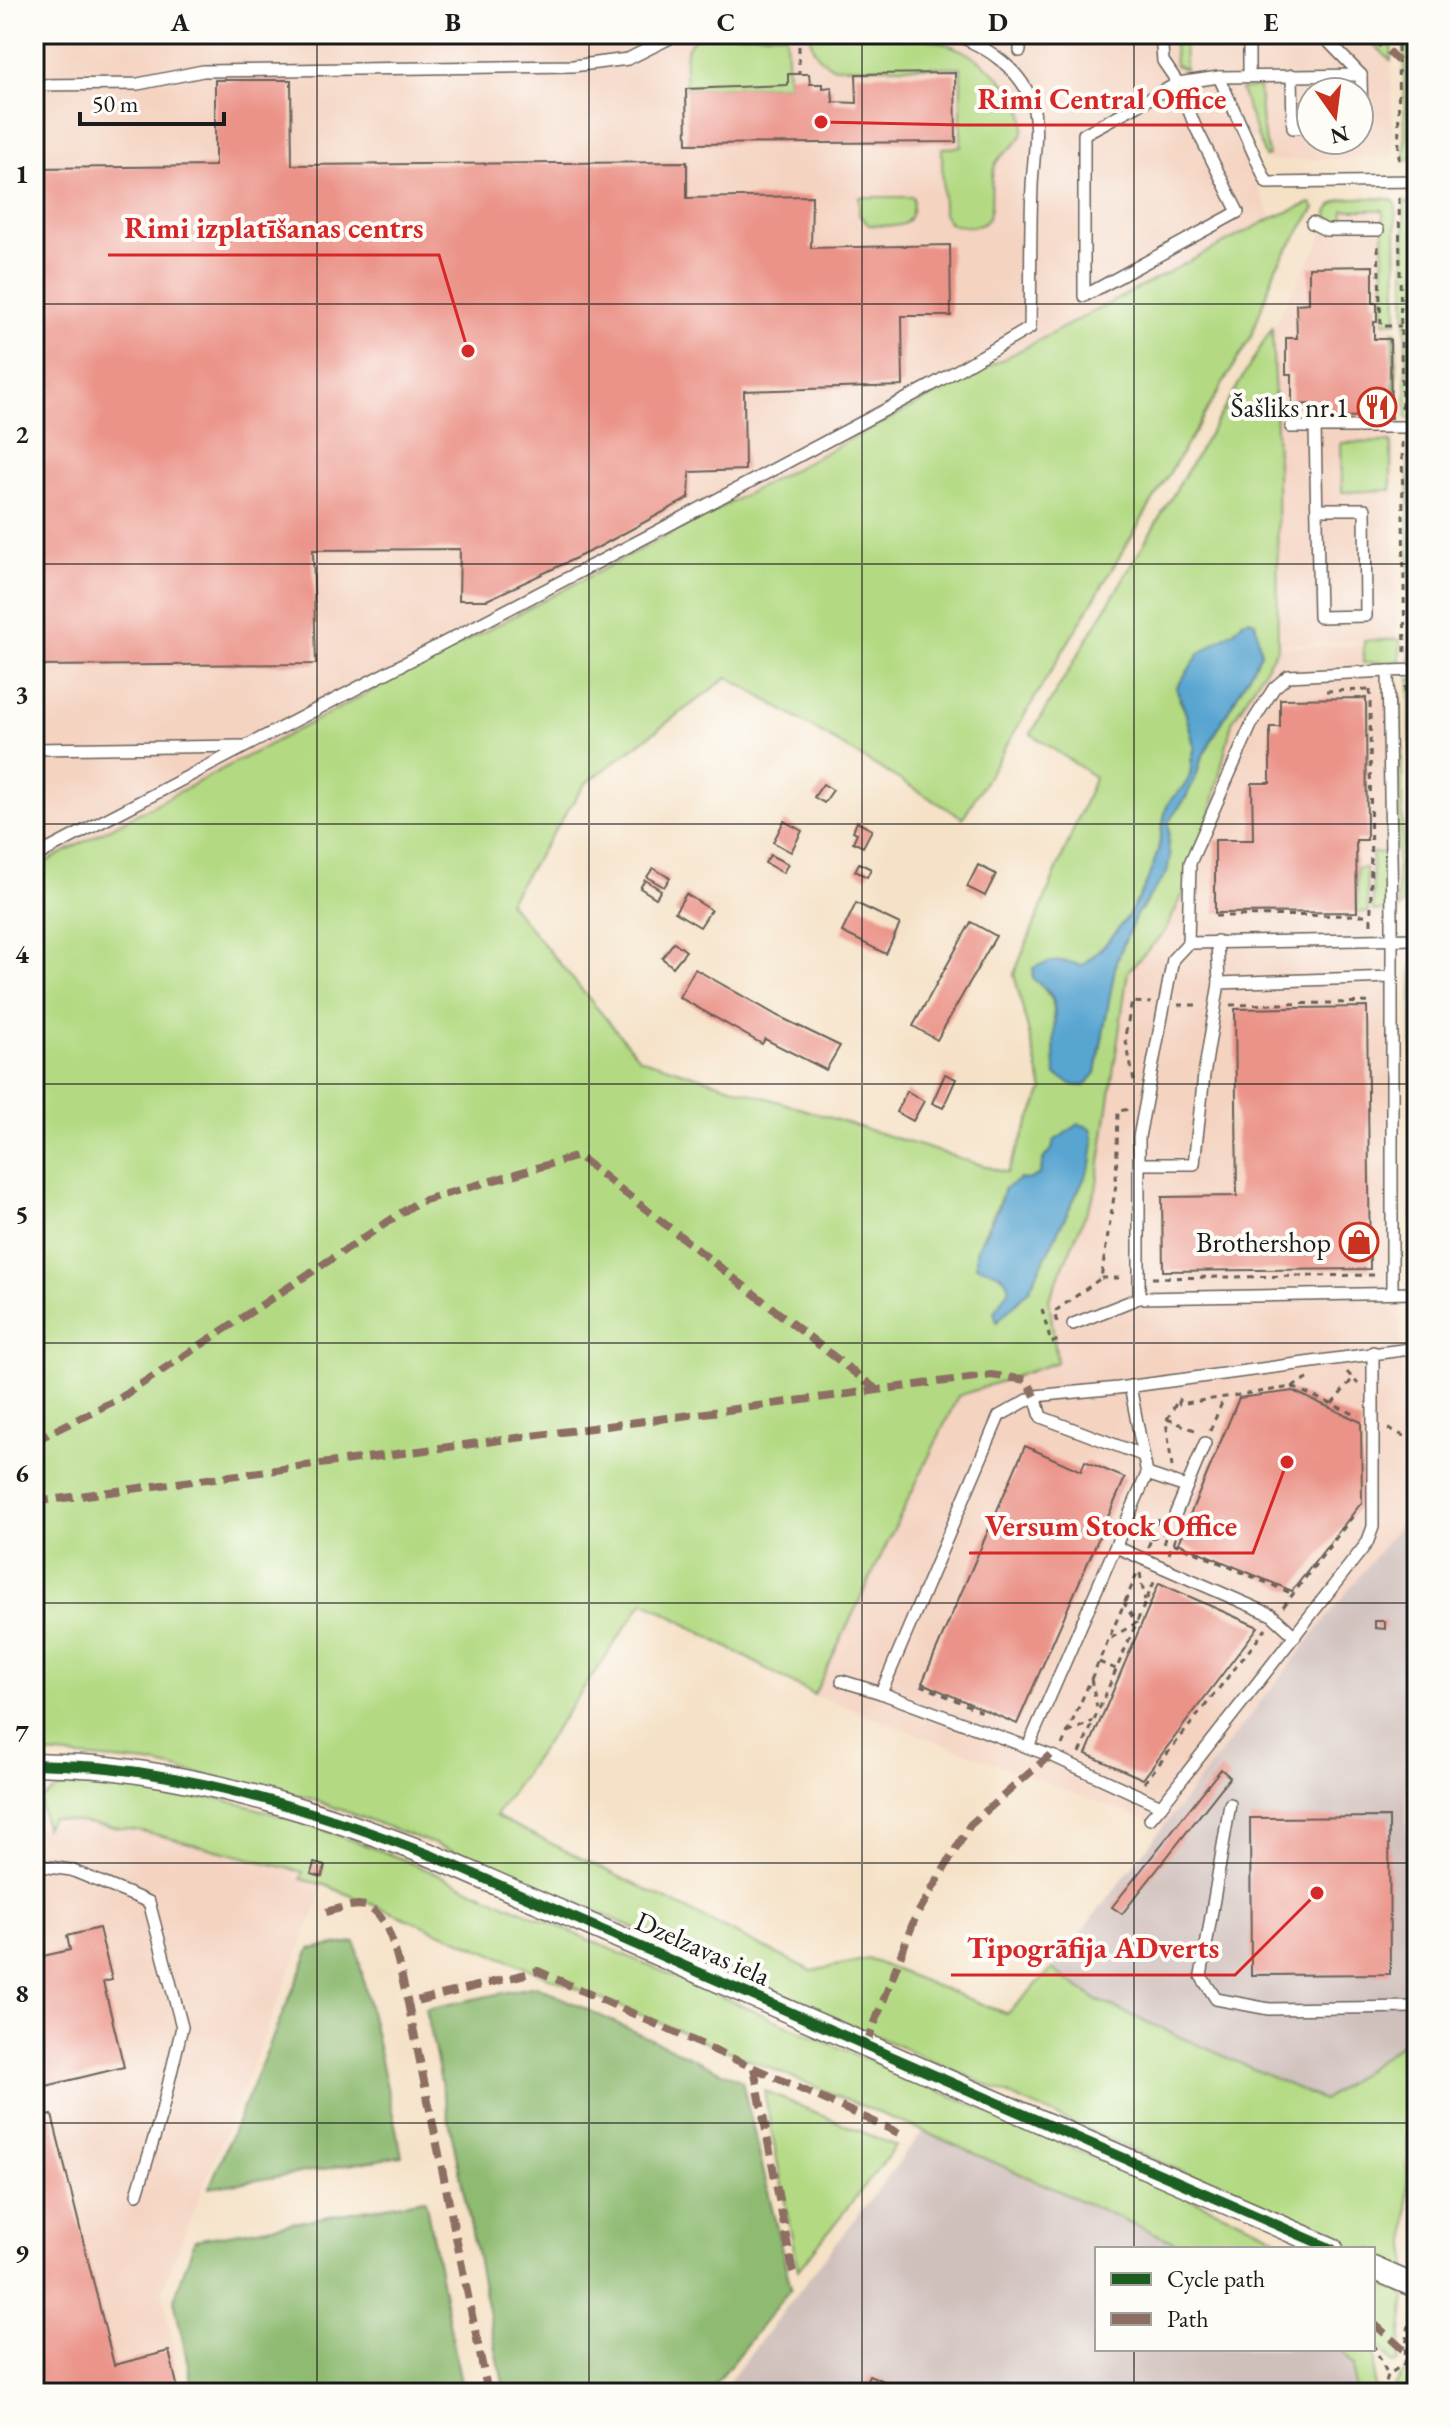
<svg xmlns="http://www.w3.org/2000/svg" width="1451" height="2427" font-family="'EB Garamond',serif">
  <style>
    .built { fill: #f4d3c1; fill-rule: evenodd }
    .industrial { fill: #d0c0bc }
    .green { fill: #b3da83; stroke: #687b50; stroke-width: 2; fill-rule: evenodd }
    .forest { fill: #8eba71; stroke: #556b46; stroke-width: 2 }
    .water { fill: #58a5d1; stroke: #3a6076; stroke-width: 2 }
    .building { fill: #eb9388 }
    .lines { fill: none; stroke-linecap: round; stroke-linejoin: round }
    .service-casing { stroke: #686158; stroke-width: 14 }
    .minor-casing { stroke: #686158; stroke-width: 25 }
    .path { stroke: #686158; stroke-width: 3; stroke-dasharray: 6 6; stroke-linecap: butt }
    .service { stroke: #fff; stroke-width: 11 }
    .minor { stroke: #fff; stroke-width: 22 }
    .quiet { stroke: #8d6e63; stroke-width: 8; stroke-dasharray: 16 8; stroke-linecap: butt }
    .cycleway-casing { stroke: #fdfcf7; stroke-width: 15 }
    .cycleway { stroke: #1b5e20; stroke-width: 10 }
    .grid { fill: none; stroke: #1c1c1c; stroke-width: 2; stroke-opacity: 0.55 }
    .labels { text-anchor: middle; stroke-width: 8; stroke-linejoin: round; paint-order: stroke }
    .poi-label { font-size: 28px; fill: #1c1c1c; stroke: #fdfcf7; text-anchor: end }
    .street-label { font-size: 28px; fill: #1c1c1c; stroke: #fdfcf7 }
    .leader { fill: none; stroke: #d62828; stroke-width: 3 }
    .callout-dot { fill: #d62828; stroke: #fdfcf7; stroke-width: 3 }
    .callout-label { font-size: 30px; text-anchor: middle; font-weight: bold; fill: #d62828; stroke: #fdfcf7; stroke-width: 8; stroke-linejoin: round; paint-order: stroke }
    .neatline { fill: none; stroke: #1c1c1c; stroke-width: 3 }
    .grid-label { font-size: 26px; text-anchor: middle; font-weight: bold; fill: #1c1c1c }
  </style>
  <rect width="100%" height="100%" fill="#fdfcf7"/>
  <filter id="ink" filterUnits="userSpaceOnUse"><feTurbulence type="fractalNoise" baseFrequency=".0125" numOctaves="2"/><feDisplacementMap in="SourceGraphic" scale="16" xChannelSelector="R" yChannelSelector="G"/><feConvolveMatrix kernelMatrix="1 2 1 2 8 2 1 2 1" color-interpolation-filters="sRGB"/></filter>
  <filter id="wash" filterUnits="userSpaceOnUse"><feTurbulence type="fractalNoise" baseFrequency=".006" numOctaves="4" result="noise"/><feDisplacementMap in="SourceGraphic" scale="32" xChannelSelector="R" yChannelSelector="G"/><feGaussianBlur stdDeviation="1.8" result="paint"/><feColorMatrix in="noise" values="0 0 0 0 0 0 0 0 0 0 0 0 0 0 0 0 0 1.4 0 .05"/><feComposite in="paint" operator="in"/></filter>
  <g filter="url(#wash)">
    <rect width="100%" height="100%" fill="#f5e1c6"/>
    <g class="built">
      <path d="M34 34H1363L1391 61 1393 157 1267 161 1258 137 1238 144 1272 218 34 868ZM1311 92H1359V140H1311Z"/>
      <polygon points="1340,204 1393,204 1396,640 1282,644 1272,328"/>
      <polygon points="1397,644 1400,1328 1405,1518 1164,1827 814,1695 958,1396 1057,1362 1049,1299 1096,1190 1128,971 1164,933 1199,862 1232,722 1278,647"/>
      <polygon points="51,1818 142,1831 303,1873 302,1879 325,1885 162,2289 183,2393 34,2393 34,1828 45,1828"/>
    </g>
    <g class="industrial">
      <polygon points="1405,1518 1408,2039 1323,2100 1095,1999 1052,1969"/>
      <polygon points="923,2131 1190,2249 1097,2249 1097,2349 1341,2349 1354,2366 1354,2393 720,2393"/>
    </g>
    <g class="green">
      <path d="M701 34H786L788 85 686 89C685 68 680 45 701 34Z"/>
      <path d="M810 34C883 34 957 24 1008 87 1019 100 1027 113 1023 131 1019 147 1003 150 996 163 982 192 1011 240 949 223L943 213 942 148 961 147V67H833C819 60 811 50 810 34Z"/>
      <polygon points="1363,34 1392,34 1391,61"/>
      <polygon points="1404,34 1417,34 1417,154 1405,162"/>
      <polygon points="1184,39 1185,69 1175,65 1174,44"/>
      <polygon points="1259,87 1262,125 1269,156 1265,157 1241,90"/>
      <path d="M859 197H913C914 232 897 226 869 225L859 215Z"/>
      <path d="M1391 199 1395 202 1396 208 1397 322H1384L1383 210H1344L1343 225 1335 227C1329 222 1326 218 1329 210 1337 192 1374 199 1391 199Z"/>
      <polygon points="1404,201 1417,208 1417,419 1407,419"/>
      <path d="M1311 203 1315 208 1276 267 1251 337 963 818 728 677 585 784 508 902 639 1058 1007 1173 1043 1090 1014 974 1095 777 1031 734 1272 328 1277 456 1278 647 1232 722 1199 862 1164 933 1128 971 1096 1190 1049 1299 1057 1362 958 1396 814 1695 644 1601 495 1816 812 1971 868 1959 1007 2014 1052 1969 1095 1999 1323 2100 1408 2039 1407 2272 1373 2257V2249H1356L489 1864 309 1798 149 1763 34 1753V868L1272 218ZM1250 619 1254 622 1261 653 1201 759 1197 774 1185 799 1169 821 1168 847 1170 857 1143 908 1137 913 1116 962 1096 1072 1087 1082 1053 1017C1058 997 1042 989 1032 975 1046 960 1062 962 1081 967 1118 938 1146 895 1158 850 1161 838 1163 811 1169 802 1175 793 1184 789 1189 778 1193 768 1189 759 1195 749L1185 711 1179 699 1235 630 1243 621ZM1079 1124 1090 1165 1029 1290 994 1312 1010 1287C1004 1272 990 1270 976 1266 976 1239 996 1215 1004 1189L1034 1179 1040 1173 1044 1158 1053 1149 1054 1141Z"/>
      <polygon points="1393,331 1396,331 1397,419 1394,419"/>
      <polygon points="1408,437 1417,437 1417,662 1410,662"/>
      <polygon points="1391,442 1391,490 1342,492 1341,443"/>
      <polygon points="1400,639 1400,662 1363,663 1364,641"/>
      <polygon points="1417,678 1417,930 1413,931 1410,679"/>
      <polygon points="1394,695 1401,695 1403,905 1398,910"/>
      <polygon points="1386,852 1386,911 1373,911 1372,853"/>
      <polygon points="1357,868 1366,868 1368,912 1357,912"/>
      <polygon points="1412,955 1417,955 1417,1281 1414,1281"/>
      <path d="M74 1778C189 1781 299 1819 404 1860L1265 2231 1280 2240 1287 2249H1190L923 2131 325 1885 301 1879 303 1872 142 1831 51 1818 45 1828 40 1800Z"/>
      <polygon points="764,2091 896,2146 798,2270"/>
      <polygon points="1373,2278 1406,2295 1399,2362 1394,2364 1373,2337"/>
      <polygon points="1341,2349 1370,2349 1375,2358 1374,2393 1354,2393 1354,2366"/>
      <polygon points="1414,2358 1417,2359 1417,2393 1390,2393"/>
    </g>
    <g class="forest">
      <polygon points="355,1942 402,2156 209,2188 310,1949"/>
      <polygon points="536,1986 742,2081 791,2288 708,2393 505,2393 426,2009"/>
      <polygon points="425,2199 463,2393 194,2393 174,2299 195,2240"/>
    </g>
    <g class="water">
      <path d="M1250 619 1255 622 1261 653 1201 759 1197 774 1185 799 1169 821 1168 847 1170 857 1167 873 1137 913 1116 962 1096 1073 1085 1086 1073 1085 1056 1075C1051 1054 1058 1009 1052 997 1048 990 1039 983 1033 979V968C1047 960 1067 959 1081 966 1118 938 1146 895 1158 850 1161 838 1164 811 1169 802 1175 793 1185 789 1189 778 1193 768 1189 759 1195 749L1185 711 1176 688 1200 653 1235 630 1243 621Z"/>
      <path d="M1079 1124 1091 1128 1094 1143 1091 1165 1029 1290 997 1322 994 1312 1010 1287C1004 1272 990 1270 976 1266V1251L998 1209 1004 1189 1020 1179 1028 1180 1040 1174 1044 1158 1052 1149 1054 1141Z"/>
    </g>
    <g id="blocks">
      <g class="building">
        <polygon points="955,73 956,142 687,144 686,89 788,85 788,74 809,74 810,84 823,84 823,88 832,87 833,102 857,103 856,74"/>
        <polygon points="215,80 291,80 292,165 687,162 687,198 812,196 811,248 950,245 951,316 902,316 903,386 744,391 745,470 690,472 689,498 597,548 487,600 459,600 460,549 313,550 316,664 34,666 34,168 215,166"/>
        <polygon points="1373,266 1373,303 1377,303 1377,322 1374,322 1374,339 1390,339 1391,418 1383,418 1383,412 1375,412 1375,416 1313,418 1313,404 1292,405 1292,374 1286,374 1286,338 1297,338 1296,304 1309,303 1309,267"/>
        <polygon points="1366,698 1367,840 1356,840 1357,912 1215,913 1215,840 1253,840 1252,783 1270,783 1270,727 1280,727 1280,699"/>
        <polygon points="823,784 833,790 824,803 814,797"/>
        <polygon points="784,821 802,831 791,852 773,842"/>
        <polygon points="857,822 872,830 863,847 853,842 857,833 853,831"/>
        <polygon points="770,855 788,864 783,873 765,863"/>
        <polygon points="859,863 871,869 867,877 855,871"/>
        <polygon points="978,865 996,874 985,896 967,887"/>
        <polygon points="653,868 670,878 664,887 647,877"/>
        <polygon points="645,880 661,890 656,898 640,888"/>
        <polygon points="686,894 711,910 700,927 675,912"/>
        <polygon points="856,903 900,924 886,954 842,932"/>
        <polygon points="971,922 996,936 937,1040 913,1026"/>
        <polygon points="674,942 686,951 673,967 662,958"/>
        <polygon points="695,969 778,1016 840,1046 826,1070 765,1039 762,1044 679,997"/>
        <polygon points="1367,1007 1370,1269 1163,1271 1162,1197 1237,1196 1235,1009"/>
        <polygon points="945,1074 956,1079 943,1108 932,1103"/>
        <polygon points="907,1091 924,1101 913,1121 896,1112"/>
        <polygon points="1293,1391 1361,1422 1362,1502 1292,1591 1178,1543 1239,1398"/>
        <polygon points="1025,1446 1081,1471 1085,1461 1125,1478 1017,1724 922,1683"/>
        <polygon points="1159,1583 1258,1627 1143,1779 1086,1754"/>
        <polygon points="1375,1621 1385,1621 1385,1629 1375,1628"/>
        <polygon points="1221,1769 1230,1777 1122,1914 1112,1907"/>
        <polygon points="1389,1817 1390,1974 1251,1975 1250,1818"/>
        <polygon points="314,1863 325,1866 322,1877 311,1874"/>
        <polygon points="99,1928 112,1980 103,1982 124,2067 34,2089 34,1958 70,1950 67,1936"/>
        <polygon points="52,2115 114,2365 169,2351 179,2393 34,2393 34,2119"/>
        <polygon points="869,2375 911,2393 861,2393"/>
      </g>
    </g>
  </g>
  <g filter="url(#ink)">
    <use href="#blocks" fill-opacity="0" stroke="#686158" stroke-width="2"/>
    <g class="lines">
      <g class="service-casing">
        <g id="service">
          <polyline points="1161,34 1163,61 1178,83 1219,77 1267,183 1417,181"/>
          <polyline points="1249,34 1249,76"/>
          <polyline points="1321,34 1361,75 1362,128 1359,128"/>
          <polyline points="1020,51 1020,34"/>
          <polyline points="1292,75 1293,128 1311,128"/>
          <polyline points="1219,77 1361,75"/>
          <polygon points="1178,83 1195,126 1238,212 1084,296 1084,134"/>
          <polyline points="34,85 138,84 203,71 573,66 628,59 678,34"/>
          <polyline points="1312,223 1326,230 1378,230"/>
          <polyline points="1291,427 1417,427"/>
          <polyline points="1315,427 1319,617 1366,616 1365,509 1317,509"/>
          <polyline points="1388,671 1288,676 1274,688 1252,723 1190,863 1188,943 1417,939"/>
          <polyline points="34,749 245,746"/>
          <path d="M34 857 652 534 932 385 1030 328C1031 281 1030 233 1032 186 1033 161 1039 131 1033 106 1023 70 986 46 953 34"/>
          <polyline points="1217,941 1219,983"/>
          <polyline points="1188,943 1173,959 1139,1137 1139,1298 1417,1293"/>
          <polyline points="1139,1164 1194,1164 1204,1075 1219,983 1392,977"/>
          <polyline points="1392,1293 1392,915 1388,671 1417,670"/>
          <polyline points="1073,1324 1139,1298"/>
          <polyline points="1373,1352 1373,1527 1367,1543 1161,1806 1057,1758 881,1693 999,1416 1035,1396 1118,1388 1417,1348"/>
          <polyline points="1035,1396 1041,1417 1142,1455"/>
          <polyline points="1147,1474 1186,1487"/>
          <polyline points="1175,1515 1205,1443"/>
          <polyline points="1116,1547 1272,1615 1295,1636"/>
          <polyline points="842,1681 881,1693"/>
          <polyline points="1028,1747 1147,1474 1130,1386"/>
          <polyline points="1230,1804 1201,1976 1216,1999 1269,2009 1417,2007"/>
          <polyline points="1150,1819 1161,1806"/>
          <polyline points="34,1865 71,1870 149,1902 182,2027 161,2115 137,2194"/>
        </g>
      </g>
      <g class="minor-casing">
        <g id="minor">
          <path d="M34 1764C58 1765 83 1765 108 1768 221 1781 327 1815 433 1856L1332 2249"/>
          <polyline points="1373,2268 1417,2287"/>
        </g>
      </g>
      <g class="path">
        <polyline points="799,34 799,75"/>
        <polyline points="1398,34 1399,166"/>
        <polyline points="1399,198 1402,410"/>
        <polyline points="1378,246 1381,326 1401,326"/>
        <polyline points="1402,442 1405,654"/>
        <polyline points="1405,686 1406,722"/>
        <polyline points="1370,690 1371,926"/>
        <polyline points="1326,691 1370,690"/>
        <polyline points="1215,916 1371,915"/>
        <polyline points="1178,1005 1199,1005"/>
        <polyline points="1230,1005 1374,1002"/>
        <polyline points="1134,1081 1125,1036 1132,1002 1151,1003"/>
        <polyline points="1409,1210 1410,1278"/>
        <polyline points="1101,1278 1125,1278"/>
        <polyline points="1152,1278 1376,1275"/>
        <polyline points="1042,1309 1051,1343 1061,1339"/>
        <polyline points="1410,1310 1411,1334"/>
        <polyline points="1057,1322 1054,1312 1101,1278 1116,1184 1118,1111 1130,1109"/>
        <polyline points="1411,1366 1412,1439 1409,1514 1415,1994"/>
        <polyline points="1347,1372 1358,1384"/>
        <polyline points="1292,1387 1310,1378"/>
        <polyline points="1179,1399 1179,1404 1292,1387 1359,1416"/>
        <polyline points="1332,1404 1354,1377"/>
        <polyline points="1167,1419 1197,1431"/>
        <polyline points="1388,1429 1411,1439"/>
        <polyline points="1210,1431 1224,1398"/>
        <polyline points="1172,1467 1166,1421 1179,1398"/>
        <polyline points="1164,1526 1165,1550"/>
        <polyline points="1151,1539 1166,1532"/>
        <polyline points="1173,1543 1293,1594"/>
        <polyline points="1148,1547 1160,1517"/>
        <polyline points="1169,1554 1179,1528"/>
        <polyline points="1140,1573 1145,1601"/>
        <polyline points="1283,1607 1356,1512"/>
        <polyline points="1111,1638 1136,1623 1124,1603"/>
        <polyline points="1099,1662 1116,1669"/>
        <polyline points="1091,1679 1097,1707"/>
        <polyline points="921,1685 987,1714"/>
        <polyline points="1068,1733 1093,1721"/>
        <polyline points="1062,1745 1138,1572"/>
        <polyline points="1080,1753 1155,1580"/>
        <polyline points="1144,1783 1266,1629"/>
        <polyline points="1413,2262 1415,2022"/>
        <polyline points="1373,2344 1388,2375"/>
        <polyline points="1406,2352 1417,2353"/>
        <polyline points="1383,2393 1388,2375 1404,2364 1411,2306"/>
      </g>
      <use href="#service" class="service"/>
      <use href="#minor" class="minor"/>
      <g class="quiet">
        <polyline points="1371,34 1398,61"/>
        <polyline points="34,1441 120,1398 418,1202 578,1156 878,1391"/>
        <polyline points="34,1502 991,1375 1027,1380 1035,1396"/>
        <path d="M326 1912C338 1909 357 1902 369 1907 393 1918 401 1978 408 2003"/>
        <polyline points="866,2046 915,1918 970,1825 1050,1755"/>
        <polyline points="754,2068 794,2278"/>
        <polyline points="1373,2323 1406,2352"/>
        <polyline points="488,2393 408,2003 538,1971 899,2133"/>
      </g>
      <g class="cycleway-casing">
        <path id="cycleway" d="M34 1764C58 1765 83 1765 108 1768 221 1781 327 1815 433 1856L1332 2249"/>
      </g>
      <use href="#cycleway" class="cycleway"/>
    </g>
  </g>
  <path class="grid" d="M317 34V2393M589 34V2393M862 34V2393M1134 34V2249M34 304H1417M34 564H1417M34 824H1417M34 1084H1417M34 1343H1417M34 1603H1417M34 1863H1417M34 2123H1417M1134 2349V2393"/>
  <defs>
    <g id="restaurant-ring" transform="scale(2)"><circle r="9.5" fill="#fdfcf7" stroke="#c8321e" stroke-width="1.5"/><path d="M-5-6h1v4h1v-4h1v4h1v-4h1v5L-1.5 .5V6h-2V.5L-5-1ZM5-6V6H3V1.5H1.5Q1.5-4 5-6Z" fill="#c8321e"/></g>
    <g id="shop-ring" transform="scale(2)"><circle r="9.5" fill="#fdfcf7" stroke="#c8321e" stroke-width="1.5"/><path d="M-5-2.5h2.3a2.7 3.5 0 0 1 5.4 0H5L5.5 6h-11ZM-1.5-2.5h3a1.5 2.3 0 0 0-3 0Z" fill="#c8321e"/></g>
  </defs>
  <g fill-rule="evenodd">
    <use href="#restaurant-ring" x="1377" y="407"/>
    <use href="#shop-ring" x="1359" y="1242"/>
  </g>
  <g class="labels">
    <g class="poi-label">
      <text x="1349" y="417">Šašliks nr.1</text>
      <text x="1331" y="1252">Brothershop</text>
    </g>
    <g class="street-label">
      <text transform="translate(703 1948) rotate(24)" y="10">Dzelzavas iela</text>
    </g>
  </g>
  <path class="leader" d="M821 122L962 125H1242M468 351L439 255H108M1287 1462L1253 1553H969M1317 1893L1235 1975H951"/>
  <g class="callout-dot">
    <circle cx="821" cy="122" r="8"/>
    <circle cx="468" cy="351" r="8"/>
    <circle cx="1287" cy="1462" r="8"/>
    <circle cx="1317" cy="1893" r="8"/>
  </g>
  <g class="callout-label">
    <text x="1102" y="109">Rimi Central Office</text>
    <text x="274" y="238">Rimi izplatīšanas centrs</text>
    <text x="1111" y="1536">Versum Stock Office</text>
    <text x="1093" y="1958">Tipogrāfija ADverts</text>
  </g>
  <rect width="1451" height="2427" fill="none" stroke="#fdfcf7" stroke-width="88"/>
  <rect x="1095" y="2247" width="280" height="104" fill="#fdfcf7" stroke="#a3a29f" stroke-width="2"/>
  <rect x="1111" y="2273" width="40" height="12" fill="#1b5e20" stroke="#a3a29f" stroke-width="2"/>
  <text x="1167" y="2287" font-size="24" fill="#1c1c1c">Cycle path</text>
  <rect x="1111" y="2313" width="40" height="12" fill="#8d6e63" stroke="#a3a29f" stroke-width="2"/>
  <text x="1167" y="2327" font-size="24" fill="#1c1c1c">Path</text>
  <g transform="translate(1335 116) rotate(166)"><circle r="38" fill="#fdfcf7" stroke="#a3a29f" stroke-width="2"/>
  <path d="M0-6L14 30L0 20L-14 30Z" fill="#c8321e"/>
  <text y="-12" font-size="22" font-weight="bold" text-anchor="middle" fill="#1c1c1c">N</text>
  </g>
  <path d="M80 112v12h144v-12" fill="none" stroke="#1c1c1c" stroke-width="4"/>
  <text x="92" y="112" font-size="24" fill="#1c1c1c" stroke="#fdfcf7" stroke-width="6" paint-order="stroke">50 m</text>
  <rect x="44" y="44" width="1363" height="2339" class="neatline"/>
  <g class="grid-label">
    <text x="180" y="31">A</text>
    <text x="453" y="31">B</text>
    <text x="726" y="31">C</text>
    <text x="998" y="31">D</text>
    <text x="1271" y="31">E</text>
    <text x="22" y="183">1</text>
    <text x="22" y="443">2</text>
    <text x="22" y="703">3</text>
    <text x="22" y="963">4</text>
    <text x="22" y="1223">5</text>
    <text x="22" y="1482">6</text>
    <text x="22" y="1742">7</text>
    <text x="22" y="2002">8</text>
    <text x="22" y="2262">9</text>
  </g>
</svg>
